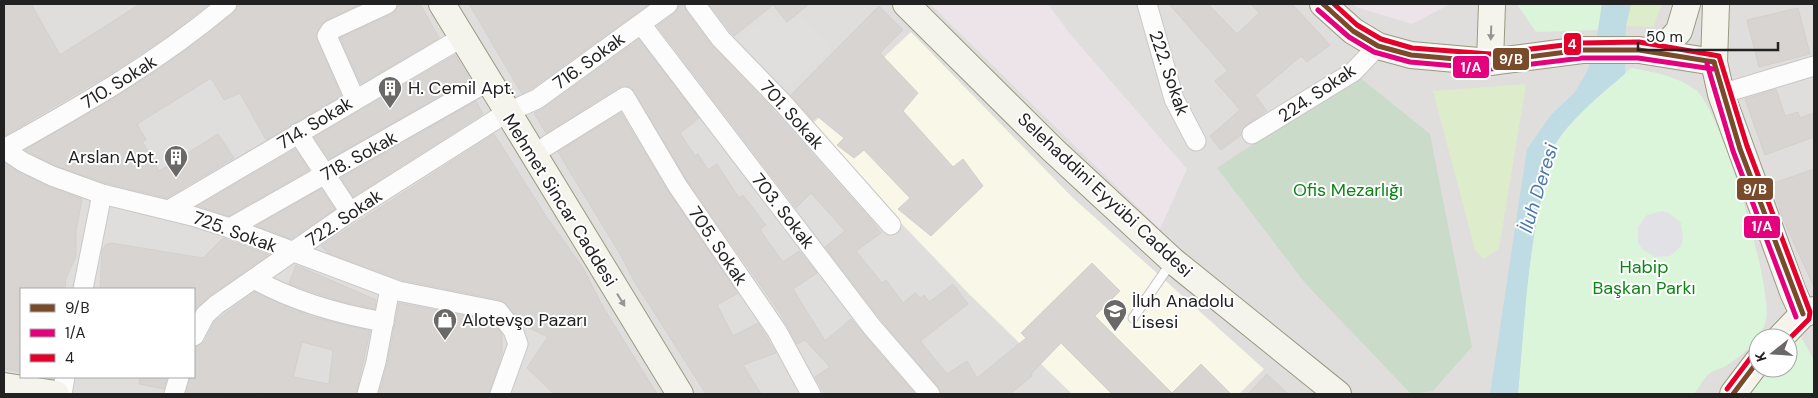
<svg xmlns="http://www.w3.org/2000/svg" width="1818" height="398" font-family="'DM Sans',sans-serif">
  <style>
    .residential { fill: #dfdedc; fill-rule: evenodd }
    .industrial { fill: #ede4e9 }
    .education { fill: #f8f7e8 }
    .grass { fill: #ddeccb }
    .cemetery { fill: #cadbca }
    .park { fill: #daf5da }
    .parking { fill: #e0dfde }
    .plaza { fill: #e2e1e5 }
    .water { fill: #bfdbe3 }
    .building { fill: #d7d4d2; stroke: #d3d0cc; fill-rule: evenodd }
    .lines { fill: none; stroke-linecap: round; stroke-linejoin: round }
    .lane-casing { stroke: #c9c8c7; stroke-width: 11 }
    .street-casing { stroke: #c9c8c7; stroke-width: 21 }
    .secondary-casing { stroke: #999a82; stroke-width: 28 }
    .lane { stroke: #fdfcfc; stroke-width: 9 }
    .street { stroke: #fdfcfc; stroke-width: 19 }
    .secondary { stroke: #f4f4ed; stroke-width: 26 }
    .bus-1-casing { stroke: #fff; stroke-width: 9 }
    .bus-2-casing { stroke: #fff; stroke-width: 9 }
    .bus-3-casing { stroke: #fff; stroke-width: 9 }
    .bus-1 { stroke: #7a4b2a; stroke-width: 5 }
    .bus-2 { stroke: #e5007d; stroke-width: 5 }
    .bus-3 { stroke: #e4002b; stroke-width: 5 }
    .oneway { fill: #969692 }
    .labels { text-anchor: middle; stroke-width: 4; stroke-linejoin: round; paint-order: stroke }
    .street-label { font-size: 18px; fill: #222; stroke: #fff }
    .poi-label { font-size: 18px; fill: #222; stroke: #fff; text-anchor: start }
    .park-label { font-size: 18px; fill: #0c8416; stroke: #fff }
    .water-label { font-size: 19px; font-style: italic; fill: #4a7aab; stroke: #fff }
    .line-badge { stroke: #fff; stroke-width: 2 }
    .badge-label { font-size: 14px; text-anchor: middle; font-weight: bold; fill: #fff }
  </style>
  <rect width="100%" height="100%" fill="#f0eeeb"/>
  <path class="residential" d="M4 4H1814V394H4ZM21 289H194V377H21ZM1758 338H1788V368H1758Z"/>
  <g class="industrial">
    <polygon points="930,4 1048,4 1070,34 1187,169 1160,229"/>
    <polygon points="1353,4 1450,4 1412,24 1356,7"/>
  </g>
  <polygon class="education" points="911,32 1072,197 1264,369 1239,394 1072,394 970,295 809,127"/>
  <g class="grass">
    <polygon points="1631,4 1662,4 1653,27 1626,26"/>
    <polygon points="1526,84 1499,249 1483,259 1475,250 1433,91"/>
  </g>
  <polygon class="cemetery" points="1358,76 1430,134 1472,347 1433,391 1411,394 1305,283 1217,168"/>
  <g class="park">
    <polygon points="1517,4 1602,4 1598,30 1536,32"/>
    <path d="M1631 68C1654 72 1677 76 1696 90 1721 110 1773 287 1766 320 1762 339 1741 357 1724 367 1720 369 1714 370 1710 373 1704 377 1699 388 1694 394H1518C1524 326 1527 257 1543 190 1546 178 1547 162 1552 150 1565 123 1608 88 1631 68Z"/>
    <polygon points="1801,337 1814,360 1814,394 1745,394 1762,368 1788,368 1788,345"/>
  </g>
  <polygon class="parking" points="771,12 787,26 800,15 832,48 784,90 739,40"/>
  <polygon class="plaza" points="1662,211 1669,213 1681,223 1683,238 1681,246 1670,256 1655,257 1642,249 1638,242 1638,227 1647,215"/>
  <path class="water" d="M1602 4H1631L1626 26 1625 74C1603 92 1564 125 1552 150 1547 162 1546 178 1543 191 1527 257 1524 327 1518 394H1490L1527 149 1551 115 1575 92 1588 70 1598 30Z"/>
  <g class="building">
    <polygon points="4,4 31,4 60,55 140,4 209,4 168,36 113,72 4,136"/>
    <polygon points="238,4 361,4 326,20 316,35 341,96 266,140 240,93 224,100 211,78 137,124 146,140 142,141 159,171 218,134 234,158 167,198 105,183 56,166 25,150 153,73 234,13"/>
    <polygon points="398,4 420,4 439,38 361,84 340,38 392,14 396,10"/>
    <polygon points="469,4 649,4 531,89 522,94"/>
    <polygon points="679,4 684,4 686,11 713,47 765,101 872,221 881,233 856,251 882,283 886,280 903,303 915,293 921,298 924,295 929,302 953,284 968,304 920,341 947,374 967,361 977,378 1026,338 1021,333 1092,263 1120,291 1095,316 1172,393 1201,364 1231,394 1112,394 1061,343 1031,374 1032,376 1010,394 941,394 938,387 881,320 825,247 845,231 811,193 796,208 657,26 675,13"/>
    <polygon points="709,4 809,4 787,22 773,5 734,36"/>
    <polygon points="1169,4 1208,4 1237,34 1259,13 1251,4 1292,4 1330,45 1307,62 1301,56 1255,95 1267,111 1246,125 1241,135 1221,150 1210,136 1240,110 1215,81 1228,71"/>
    <polygon points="879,6 903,30 880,53 918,93 903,111 953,167 963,159 983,186 931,236 898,209 910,198 864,150 854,158 837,145 844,138 817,116 813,120 791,95"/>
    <polygon points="1798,8 1810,54 1759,67 1747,20"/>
    <polygon points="639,39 699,118 680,133 695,156 698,154 708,170 717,164 739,198 743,195 766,225 760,230 783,262 799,251 817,273 793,289 825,341 851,319 915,394 825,394 815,377 830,367 805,340 797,344 780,313 686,179 631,87 619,87 546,133 534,113 544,108"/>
    <polygon points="455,55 470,79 329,159 314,137"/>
    <polygon points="1776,89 1785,116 1798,112 1800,118 1814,113 1814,137 1765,155 1745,99"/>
    <polygon points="476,101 483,114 353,197 341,178"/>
    <polygon points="621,113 668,191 738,293 717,305 733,336 758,323 776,353 743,365 761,394 706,394 633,279 620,254 558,152"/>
    <polygon points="494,134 546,216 583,268 604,309 657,394 554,394 527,368 548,337 523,325 506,304 500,300 401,280 328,253 321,246"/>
    <polygon points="295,149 309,170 229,216 198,206"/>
    <polygon points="4,162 47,186 82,199 76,231 76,256 66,278 65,289 21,289 21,372 4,369"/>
    <polygon points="1814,169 1814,287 1783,219 1771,184"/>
    <polygon points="321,189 335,209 291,239 256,226"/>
    <polygon points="223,238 269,255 209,296 194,312 194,289 100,289 102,250 106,245 111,243 203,258"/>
    <polygon points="296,265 376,300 375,309 336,300 289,284"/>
    <path d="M254 292 313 317 370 331 356 394 186 393 190 377H194V347L204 342 214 322ZM302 342 333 350 329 384 293 377Z"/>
    <polygon points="399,303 492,321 502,334 502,354 489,394 379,394 387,364"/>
    <polygon points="1267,374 1288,394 1248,394"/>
    <polygon points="140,377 167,377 164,389 139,384"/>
  </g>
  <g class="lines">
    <g class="lane-casing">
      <polyline id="lane" points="1133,318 1171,263"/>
    </g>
    <g class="street-casing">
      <g id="street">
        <polyline points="695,4 721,39 782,102 891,225"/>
        <polyline points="1147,4 1174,99 1196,141"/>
        <polyline points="641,24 872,327 930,394"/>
        <polyline points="1721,94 1814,66"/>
        <polyline points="355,99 327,36 331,30 387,4"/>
        <polyline points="298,133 350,212"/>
        <polyline points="1252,134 1353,72 1378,46"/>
        <polyline points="4,149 23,162 52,176 102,194 192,216 230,228 398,291 498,311 513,330 518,344 500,394"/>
        <path d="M4 149C83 105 158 62 227 4"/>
        <polyline points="532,155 625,97 677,185 777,331 811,394"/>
        <polyline points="169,210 461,38"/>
        <polyline points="230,228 487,82"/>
        <path d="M254 279C295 302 338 314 384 322"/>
        <polyline points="83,289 102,194"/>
        <polyline points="194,336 205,315 216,305 350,212 506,113 537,99 668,4"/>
        <polyline points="62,394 65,377"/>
        <polyline points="174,394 179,377"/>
        <polyline points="367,394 376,362 390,288"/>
      </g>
    </g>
    <g class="secondary-casing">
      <g id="secondary">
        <polyline points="442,4 680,394"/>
        <polyline points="906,4 1053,150 1173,261 1338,394"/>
        <polyline points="1323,4 1353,31 1378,46 1411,55 1490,62 1582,50 1639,50 1714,62"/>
        <polyline points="1716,4 1714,62 1721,94 1793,292 1803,314"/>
        <polyline points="1660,52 1679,31 1687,4"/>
        <polyline points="1490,62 1492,4"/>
        <polyline points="1780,338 1803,314 1814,310"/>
        <polyline points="4,386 56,394"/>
        <polyline points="1733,394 1758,361"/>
      </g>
    </g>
    <use href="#lane" class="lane"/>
    <use href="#street" class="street"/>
    <use href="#secondary" class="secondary"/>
    <g class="bus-1-casing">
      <g id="bus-1">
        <polyline points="1323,4 1353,31 1378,46 1411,55 1490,62 1582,50 1639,50 1714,62"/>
        <polyline points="1714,62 1740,149 1803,314"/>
        <polyline points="1733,394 1758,361"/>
      </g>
    </g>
    <g class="bus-2-casing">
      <g id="bus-2">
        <polyline points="1318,10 1349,37 1374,52 1410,62 1490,69 1582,58 1638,58 1713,69"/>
        <polyline points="1707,64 1733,151 1796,317"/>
      </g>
    </g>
    <g class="bus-3-casing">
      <g id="bus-3">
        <polyline points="1334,4 1357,25 1381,39 1412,48 1490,54 1581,43 1639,42 1719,56 1747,146 1810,312 1809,319 1788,340"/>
        <polyline points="1727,389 1752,356"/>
      </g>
    </g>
    <use href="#bus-1" class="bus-1"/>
    <use href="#bus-2" class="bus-2"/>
    <use href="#bus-3" class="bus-3"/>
  </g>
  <defs><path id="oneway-solid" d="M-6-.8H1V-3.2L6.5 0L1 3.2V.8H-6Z" transform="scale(1.25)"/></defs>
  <g class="oneway">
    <use href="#oneway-solid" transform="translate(1491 33) rotate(92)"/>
    <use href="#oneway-solid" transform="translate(621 300) rotate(58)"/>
  </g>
  <defs>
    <g id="building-pin" transform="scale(1.25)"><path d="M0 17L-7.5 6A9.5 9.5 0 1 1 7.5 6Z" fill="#6a6968" stroke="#fff"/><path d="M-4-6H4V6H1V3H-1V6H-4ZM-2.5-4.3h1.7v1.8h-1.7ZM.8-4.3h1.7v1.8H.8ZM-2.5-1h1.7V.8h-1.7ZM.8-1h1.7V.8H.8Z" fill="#fff"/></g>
    <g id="school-pin" transform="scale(1.25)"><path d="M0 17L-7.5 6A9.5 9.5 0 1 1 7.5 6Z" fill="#6a6968" stroke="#fff"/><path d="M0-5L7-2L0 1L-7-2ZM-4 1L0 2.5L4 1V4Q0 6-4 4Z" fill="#fff"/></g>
    <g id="shop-pin" transform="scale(1.25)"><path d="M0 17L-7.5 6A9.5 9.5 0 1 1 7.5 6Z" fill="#6a6968" stroke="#fff"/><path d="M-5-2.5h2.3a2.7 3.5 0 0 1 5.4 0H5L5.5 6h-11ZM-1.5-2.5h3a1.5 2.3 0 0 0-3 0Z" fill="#fff"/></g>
  </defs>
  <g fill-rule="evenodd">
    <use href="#building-pin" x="390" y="88"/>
    <use href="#building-pin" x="176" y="157"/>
    <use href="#school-pin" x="1115" y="311"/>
    <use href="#shop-pin" x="445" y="320"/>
  </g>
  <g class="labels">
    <g class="street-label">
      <text transform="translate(589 61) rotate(-36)" y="6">716. Sokak</text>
      <text transform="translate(1169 73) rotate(71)" y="6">222. Sokak</text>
      <text transform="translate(119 82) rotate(-32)" y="6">710. Sokak</text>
      <text transform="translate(1317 93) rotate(-34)" y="6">224. Sokak</text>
      <text transform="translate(792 115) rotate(48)" y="6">701. Sokak</text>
      <text transform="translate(315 123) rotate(-31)" y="6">714. Sokak</text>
      <text transform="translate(359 156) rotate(-29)" y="6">718. Sokak</text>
      <text transform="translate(1105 195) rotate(43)" y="6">Selehaddini Eyyübi Caddesi</text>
      <text transform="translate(560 200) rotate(58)" y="6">Mehmet Sincar Caddesi</text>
      <text transform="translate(783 211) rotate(52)" y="6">703. Sokak</text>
      <text transform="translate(344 218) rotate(-34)" y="6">722. Sokak</text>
      <text transform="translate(235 232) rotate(20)" y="6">725. Sokak</text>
      <text transform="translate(718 246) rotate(56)" y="6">705. Sokak</text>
    </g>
    <g class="poi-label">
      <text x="408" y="94">H. Cemil Apt.</text>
      <text x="158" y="163" text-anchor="end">Arslan Apt.</text>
      <text x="1132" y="307">İluh Anadolu<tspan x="1132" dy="21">Lisesi</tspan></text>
      <text x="462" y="326">Alotevşo Pazarı</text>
    </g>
    <g class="park-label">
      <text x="1348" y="196">Ofis Mezarlığı</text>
      <text x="1644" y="273">Habip<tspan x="1644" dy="21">Başkan Parkı</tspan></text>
    </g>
    <g class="water-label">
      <text transform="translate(1538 188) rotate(-73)" y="7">İluh Deresi</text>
    </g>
  </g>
  <g class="line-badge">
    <rect x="1563" y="32" width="19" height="24" rx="5" fill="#e4002b"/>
    <rect x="1492" y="47" width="38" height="24" rx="5" fill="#7a4b2a"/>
    <rect x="1452" y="55" width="38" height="24" rx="5" fill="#e5007d"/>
    <rect x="1736" y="177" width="38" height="24" rx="5" fill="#7a4b2a"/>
    <rect x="1743" y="215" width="38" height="24" rx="5" fill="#e5007d"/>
  </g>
  <g class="badge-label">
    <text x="1572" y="49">4</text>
    <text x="1511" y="64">9/B</text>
    <text x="1471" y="72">1/A</text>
    <text x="1755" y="194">9/B</text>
    <text x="1762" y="231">1/A</text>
  </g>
  <rect width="1818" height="398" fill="none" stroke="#222222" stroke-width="10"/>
  <rect x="20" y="288" width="175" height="90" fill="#ffffff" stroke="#a7a7a7"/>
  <rect x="30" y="304" width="25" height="8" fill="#7a4b2a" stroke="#a7a7a7"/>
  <text x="65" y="313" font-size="15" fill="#222222">9/B</text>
  <rect x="30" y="329" width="25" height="8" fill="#e5007d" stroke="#a7a7a7"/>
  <text x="65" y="338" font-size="15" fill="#222222">1/A</text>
  <rect x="30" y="354" width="25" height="8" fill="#e4002b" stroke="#a7a7a7"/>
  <text x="65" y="363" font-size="15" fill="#222222">4</text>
  <g transform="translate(1773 353) rotate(253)"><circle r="24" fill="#ffffff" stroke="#a7a7a7"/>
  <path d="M0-4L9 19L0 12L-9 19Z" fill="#6a6968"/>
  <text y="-8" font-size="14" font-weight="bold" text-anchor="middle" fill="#222222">K</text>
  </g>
  <path d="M1638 42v8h140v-8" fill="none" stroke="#222222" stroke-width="2.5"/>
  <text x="1646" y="42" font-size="15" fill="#222222" stroke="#ffffff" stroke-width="4" paint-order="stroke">50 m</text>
</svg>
